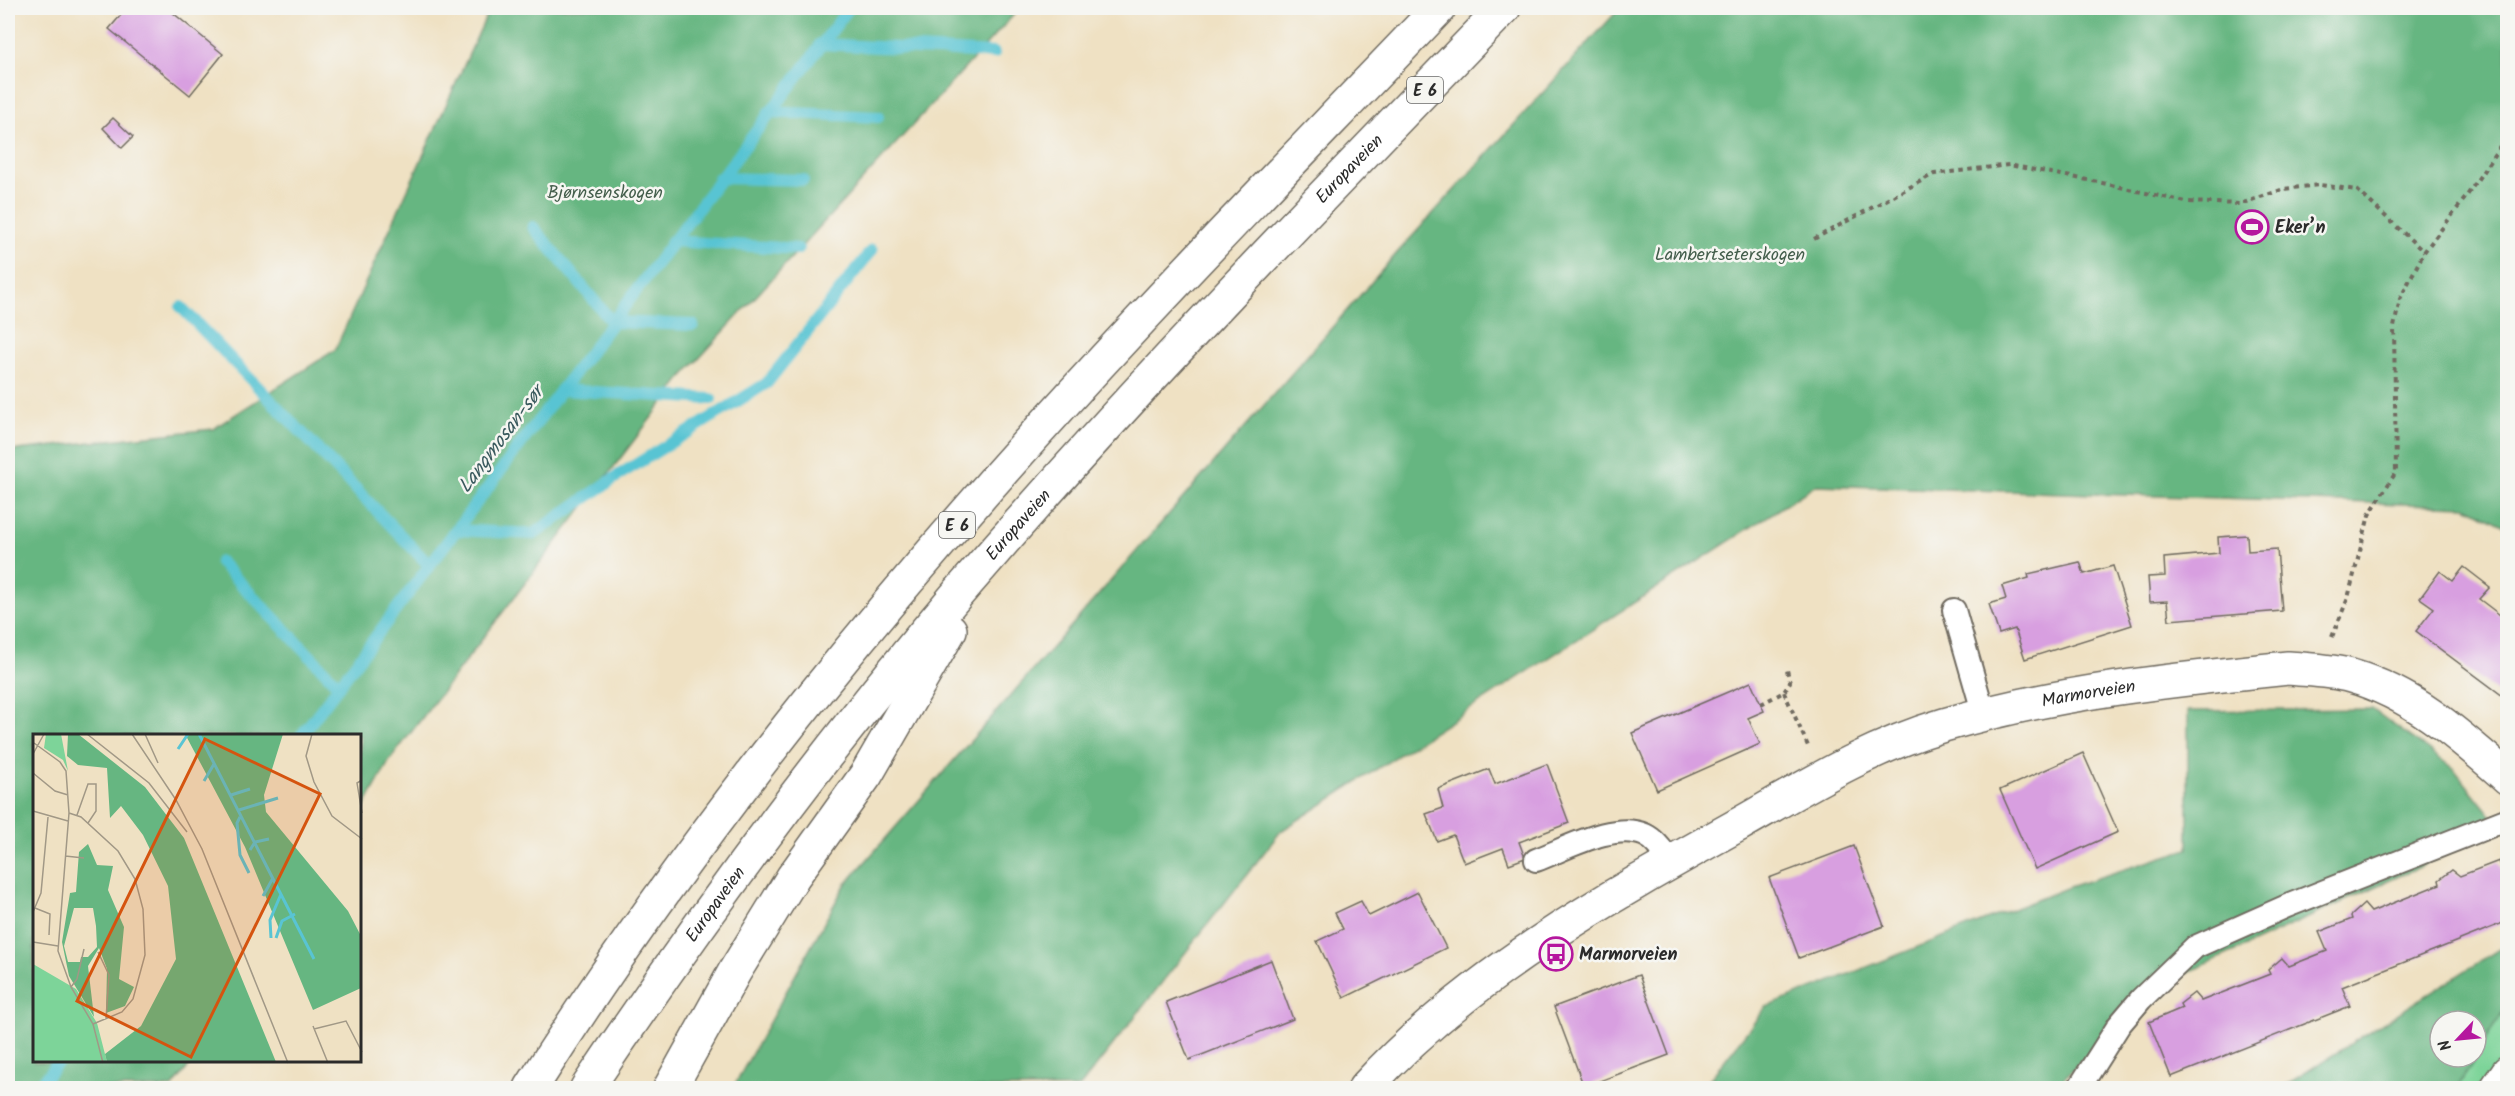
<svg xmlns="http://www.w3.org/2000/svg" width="2515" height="1096" font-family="Kalam,sans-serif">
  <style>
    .green { fill: #7dd499; stroke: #548062; stroke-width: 1.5 }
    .forest { fill: #66b681; stroke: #487056; stroke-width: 1.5; fill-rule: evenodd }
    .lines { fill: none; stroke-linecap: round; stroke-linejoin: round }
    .stream { stroke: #59c4d3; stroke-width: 12 }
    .building { fill: #d89fe0 }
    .service-casing { stroke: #706b60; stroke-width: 26 }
    .minor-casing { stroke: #706b60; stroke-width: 36 }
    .trunk-casing { stroke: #706b60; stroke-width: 36 }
    .path { stroke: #706b60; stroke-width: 4; stroke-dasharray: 4.5 4.5; stroke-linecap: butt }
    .service { stroke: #fff; stroke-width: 22 }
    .minor { stroke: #fff; stroke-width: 33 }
    .trunk { stroke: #fff; stroke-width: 33 }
    .labels { text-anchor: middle; stroke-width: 5; stroke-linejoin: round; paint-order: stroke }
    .shield { fill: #f6f6f2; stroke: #686867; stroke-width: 1.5 }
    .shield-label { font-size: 16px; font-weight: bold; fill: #2b2b2b }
    .street-label { font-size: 18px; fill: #2b2b2b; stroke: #f6f6f2 }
    .park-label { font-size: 18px; fill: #445e4c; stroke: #f6f6f2 }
    .poi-label { font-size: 18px; font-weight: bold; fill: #2b2b2b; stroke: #f6f6f2; text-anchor: start }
    .water-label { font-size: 20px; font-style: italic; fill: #39595d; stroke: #f6f6f2 }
    .inset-river { fill: none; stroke: #59c4d3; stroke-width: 3 }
    .inset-road { fill: none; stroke: #a19886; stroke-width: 1.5 }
    .view { fill: #d5540f; fill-opacity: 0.15; stroke: #d5540f; stroke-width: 3 }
    .inset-edge { fill: none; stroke: #2b2b2b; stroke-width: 3 }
  </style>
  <rect width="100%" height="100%" fill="#f6f6f2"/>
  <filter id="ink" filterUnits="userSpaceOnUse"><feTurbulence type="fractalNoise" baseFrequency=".0167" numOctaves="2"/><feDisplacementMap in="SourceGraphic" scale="12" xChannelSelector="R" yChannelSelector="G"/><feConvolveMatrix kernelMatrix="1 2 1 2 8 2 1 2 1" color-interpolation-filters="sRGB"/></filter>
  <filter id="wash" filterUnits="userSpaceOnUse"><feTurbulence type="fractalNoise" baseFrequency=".008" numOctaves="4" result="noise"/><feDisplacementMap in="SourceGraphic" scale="24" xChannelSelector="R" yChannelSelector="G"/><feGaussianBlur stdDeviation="1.35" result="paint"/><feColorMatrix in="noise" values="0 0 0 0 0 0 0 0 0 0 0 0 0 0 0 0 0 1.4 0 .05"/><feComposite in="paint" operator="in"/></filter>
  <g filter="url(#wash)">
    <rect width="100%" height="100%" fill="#efe1c3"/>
    <polygon class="green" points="2507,1005 2507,1088 2457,1088"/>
    <g class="forest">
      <polygon points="490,8 1020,8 684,375 390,760 360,814 360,736 34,736 34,1062 192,1062 172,1088 8,1088 8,451 213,429 335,350"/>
      <polygon points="1620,8 2507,8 2507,527 2466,506 1816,485 1281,831 1079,1088 733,1088 845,885 1397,253"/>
      <polygon points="2372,709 2454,769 2502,829 2156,987 2054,1088 1703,1088 1766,1007 2069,887 2188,849 2188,711"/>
      <path d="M2507 944V1005L2457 1088H2281ZM2440 1021H2476V1057H2440Z"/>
    </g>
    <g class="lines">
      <g class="stream">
        <polyline points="820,44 994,53"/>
        <polyline points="769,112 878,117"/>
        <polyline points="719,178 803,180"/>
        <polyline points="533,227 612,322 693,325"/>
        <polyline points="672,241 798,249"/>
        <polyline points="181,307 429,565"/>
        <polyline points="561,390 711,399"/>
        <polyline points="456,530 534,534 619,475 767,383 872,250"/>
        <polyline points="220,562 339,686"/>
        <polyline points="301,736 849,8"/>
        <polyline points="37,1088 58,1062"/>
      </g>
    </g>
    <g id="blocks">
      <g class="building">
        <polygon points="127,8 167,8 223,54 190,95 109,29"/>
        <polygon points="113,118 133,137 122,148 103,128"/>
        <polygon points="2247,535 2248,551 2277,549 2282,611 2169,620 2167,601 2150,602 2148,577 2165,576 2164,558 2219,553 2218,537"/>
        <polygon points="2080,562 2084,574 2113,566 2132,625 2025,659 2015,629 1999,634 1989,604 2006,599 2002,586 2029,578 2028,574"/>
        <polygon points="2464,567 2490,587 2479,599 2508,621 2507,699 2416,631 2434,608 2420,598 2440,571 2453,581"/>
        <polygon points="1751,682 1764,711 1748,718 1760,744 1657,790 1632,733"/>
        <polygon points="2083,753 2118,832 2035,869 2000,790"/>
        <polygon points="1547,764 1569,823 1519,842 1525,858 1509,864 1503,848 1464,863 1453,835 1437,841 1426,814 1443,808 1438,789 1489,769 1495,784"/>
        <polygon points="1854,846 1884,926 1799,958 1769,878"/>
        <polygon points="2499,861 2508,882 2508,921 2342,987 2350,1006 2171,1077 2149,1022 2182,1008 2180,1004 2194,993 2201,1001 2270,974 2268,970 2282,958 2289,966 2327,951 2319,932 2352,919 2351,916 2364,904 2371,912 2440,884 2439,880 2452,870 2460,876"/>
        <polygon points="1418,892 1446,948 1344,998 1317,941 1343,929 1335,913 1361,901 1369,916"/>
        <polygon points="1271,960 1293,1019 1189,1060 1166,1002"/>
        <polygon points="1639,975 1669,1055 1584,1087 1554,1007"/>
      </g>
    </g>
  </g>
  <g filter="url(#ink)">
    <use href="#blocks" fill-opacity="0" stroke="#706b60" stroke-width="1.5"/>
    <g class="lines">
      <g class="service-casing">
        <g id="service">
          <polyline points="1954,610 1984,715"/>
          <path d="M1536 860C1566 849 1614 821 1645 835 1656 840 1664 852 1670 862"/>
          <polyline points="2079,1088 2119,1025 2141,999 2195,947 2287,906 2508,819"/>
        </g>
      </g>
      <g class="minor-casing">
        <g id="minor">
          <path id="s1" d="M1365 1088C1468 975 1605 899 1738 825 1805 787 1869 747 1944 725 2056 692 2171 680 2288 668 2309 670 2331 670 2351 676 2414 694 2460 736 2508 778"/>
          <polyline points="2497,1088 2508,1072"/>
        </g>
      </g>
      <g class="trunk-casing">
        <g id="trunk">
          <path d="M531 1088C704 815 914 562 1135 326 1235 219 1338 114 1439 8"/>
          <path id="s2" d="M587 1088C715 897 853 711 1006 538 1166 356 1336 182 1504 8"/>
          <polyline points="670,1088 735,971 793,877 866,775 950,630"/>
        </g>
      </g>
      <g class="path">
        <polyline points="1814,239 1934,174 2009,165 2098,182 2186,202 2240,204 2284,189 2320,185 2357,190 2424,252"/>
        <polyline points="2332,637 2348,598 2369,515 2396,472 2394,327 2400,299 2424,252 2466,197 2508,134"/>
        <polyline points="1784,692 1808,746"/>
        <polyline points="1761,704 1784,692 1790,682 1787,670"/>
      </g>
      <use href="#service" class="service"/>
      <use href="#minor" class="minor"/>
      <use href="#trunk" class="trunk"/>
    </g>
  </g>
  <defs>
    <g id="stadium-ring" transform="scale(1.725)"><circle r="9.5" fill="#f6f6f2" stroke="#b5179e" stroke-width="1.5"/><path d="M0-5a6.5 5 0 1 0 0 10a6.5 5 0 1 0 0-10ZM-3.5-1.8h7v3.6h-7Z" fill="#b5179e"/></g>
    <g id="bus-ring" transform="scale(1.725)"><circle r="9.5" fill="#f6f6f2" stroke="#b5179e" stroke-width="1.5"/><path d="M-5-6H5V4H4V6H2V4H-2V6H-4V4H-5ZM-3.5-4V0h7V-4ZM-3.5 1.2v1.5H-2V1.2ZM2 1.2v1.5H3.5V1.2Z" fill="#b5179e"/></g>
  </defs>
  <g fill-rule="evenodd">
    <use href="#stadium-ring" x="2252" y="227"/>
    <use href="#bus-ring" x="1556" y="954"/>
  </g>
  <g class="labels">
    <g class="shield">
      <rect x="1407" y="77" width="36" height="26" rx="4.5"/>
      <rect x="939" y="512" width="36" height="26" rx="4.5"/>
    </g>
    <g class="shield-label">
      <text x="1425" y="96">E 6</text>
      <text x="957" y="531">E 6</text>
    </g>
    <g class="street-label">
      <text dy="6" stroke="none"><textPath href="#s2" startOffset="1196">Europaveien</textPath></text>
      <text dy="6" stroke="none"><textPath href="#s2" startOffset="710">Europaveien</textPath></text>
      <text dy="6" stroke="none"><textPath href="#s1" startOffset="836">Marmorveien</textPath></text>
      <text dy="6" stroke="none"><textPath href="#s2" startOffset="224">Europaveien</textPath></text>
    </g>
    <g class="park-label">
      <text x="605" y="198">Bjørnsenskogen</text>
      <text x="1730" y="260">Lambertseterskogen</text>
    </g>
    <g class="poi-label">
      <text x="2275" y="233">Eker’n</text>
      <text x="1579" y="960">Marmorveien</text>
    </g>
    <g class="water-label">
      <text transform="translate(500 439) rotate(-53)" y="7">Langmosan-sør</text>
    </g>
  </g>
  <g transform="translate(33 734)">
    <rect width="328" height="328" fill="#efe1c3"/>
    <path d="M13 0H28L35 37 30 26 11 14ZM0 230 43 255 64 289 74 328H0Z" fill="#7dd499"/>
    <path d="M35 0H45L112 53 151 104 243 328H74L72 320 108 292 143 225 135 152 110 101 88 72 77 84 74 34 45 31 34 22ZM152 0H250L231 61 233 78 315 177 328 202V254L280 276 212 113ZM55 110 64 131 80 132 75 156 91 193 86 245 101 253 92 272 73 279 74 235 66 214 55 232 61 283 36 242 29 208 37 159 43 158 46 118ZM41 174H60L63 192 64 213 55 223H48L47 228H35L31 212Z" fill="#66b681" fill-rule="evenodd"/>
    <path class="inset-river" d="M166 0 281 225M145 15 155 0M171 47 181 30M198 61 217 55M206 76 245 64M207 83 204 89 207 121 216 139M217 116 222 108 236 105M230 162 240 144M238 204 237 186 248 160M243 204 249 187 262 180"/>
    <path class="inset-road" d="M54 0 116 49 154 98M99 0 143 66 169 115 255 329M112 0 125 29M279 0 273 22 281 48 299 82 329 105M1 9 27 28 33 37 36 79 25 217 38 253 60 290 70 329M0 20 11 0M0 39 22 57 35 61M329 46 324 49 329 79M0 77 35 87M36 79 48 83 85 117 102 145 110 175 112 221 100 265 89 278 60 290M44 81 55 50H63V77L55 89M32 122 51 124M2 174 17 180 16 201M0 178 8 159 15 83M0 208 25 212M65 218 76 241 73 285M38 253 44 245 51 215M280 292 295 329M281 295 313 287 329 318"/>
    <path class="view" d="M172 5 287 60 158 323 44 267Z"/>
    <rect width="328" height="328" class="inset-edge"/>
  </g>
  <rect width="2515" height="1096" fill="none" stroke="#f6f6f2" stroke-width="30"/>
  <g transform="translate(2458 1039) rotate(244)"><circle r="28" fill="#f6f6f2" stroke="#a5a5a2" stroke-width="1.5"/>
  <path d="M0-4.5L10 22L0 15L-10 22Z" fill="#b5179e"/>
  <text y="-9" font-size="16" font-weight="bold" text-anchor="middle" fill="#2b2b2b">N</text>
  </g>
</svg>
